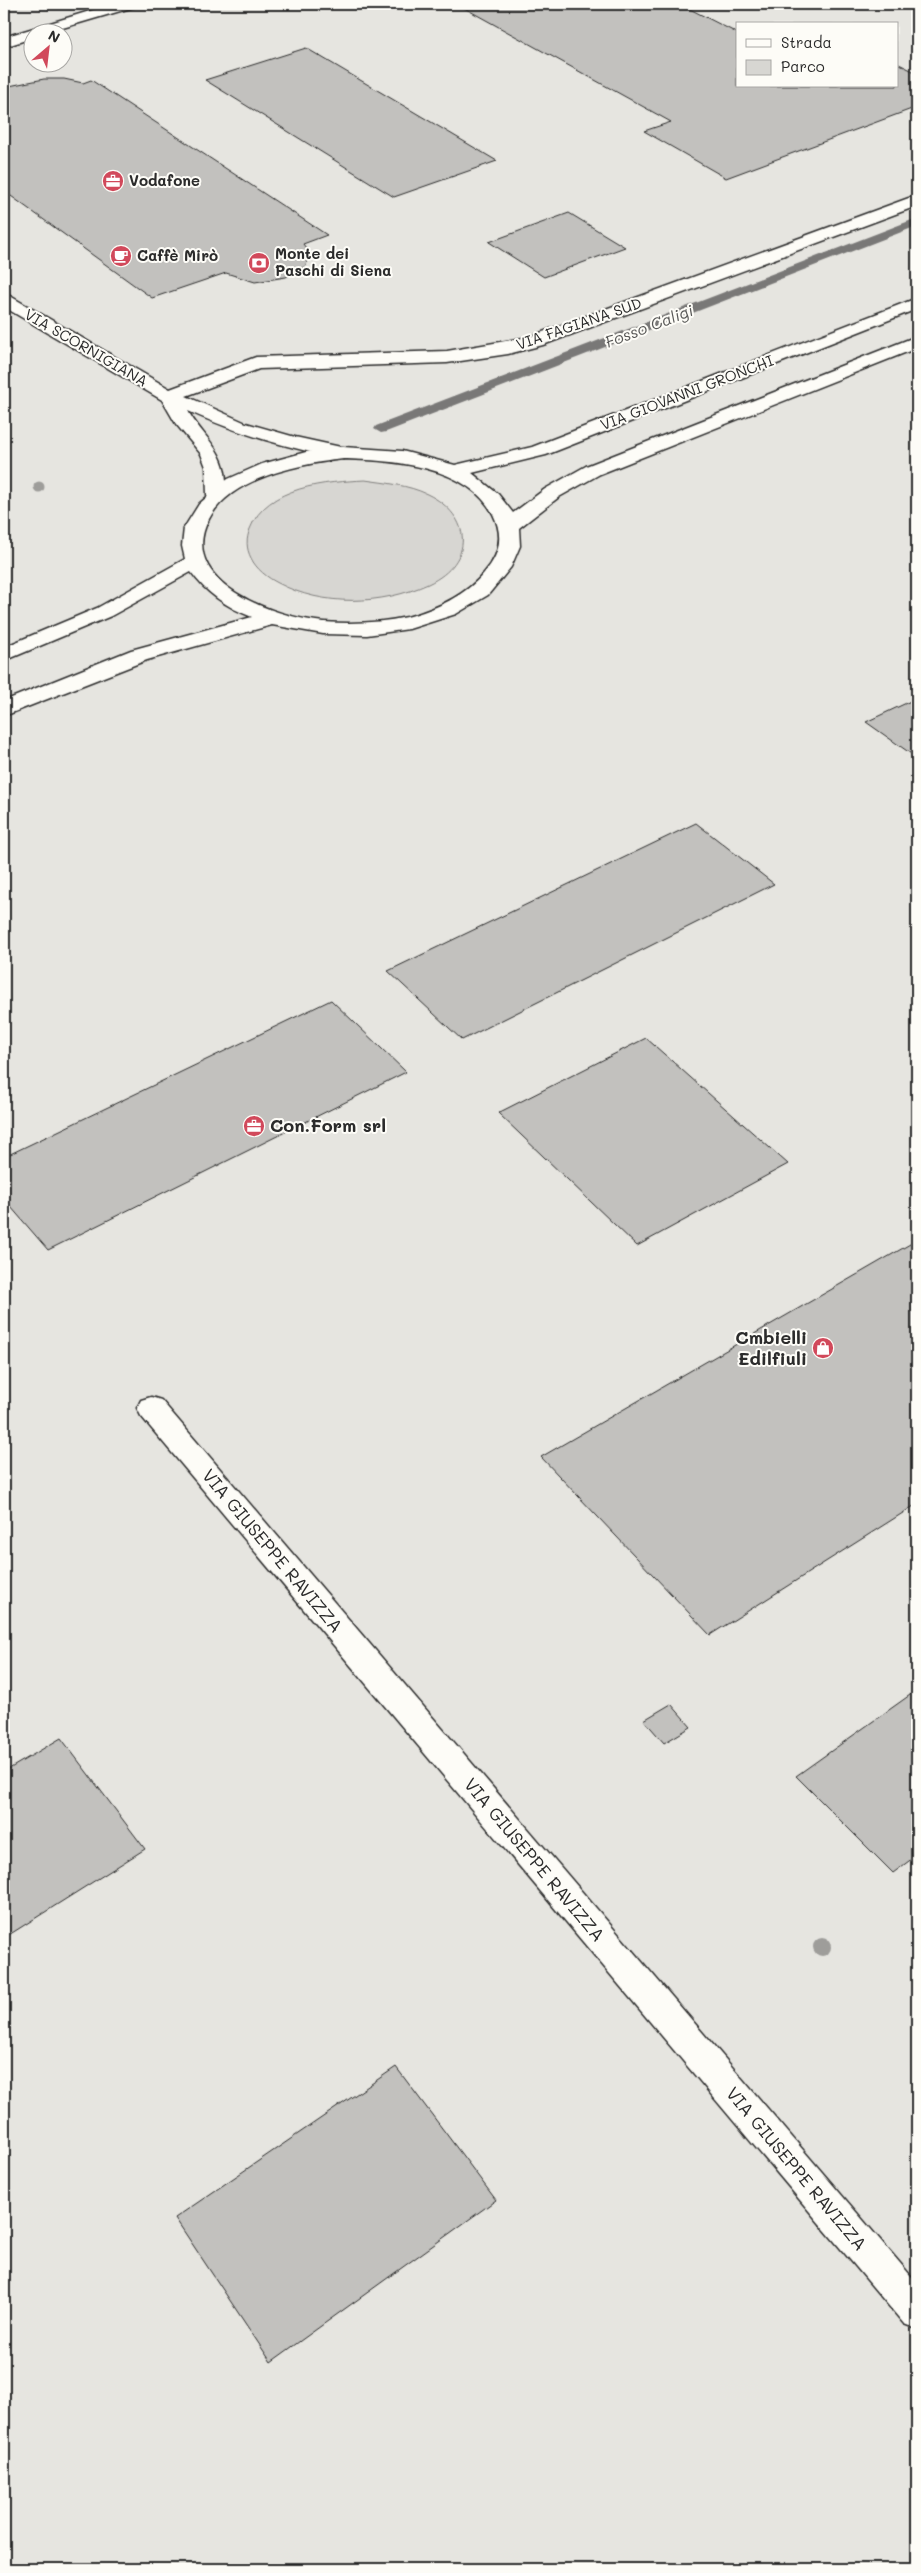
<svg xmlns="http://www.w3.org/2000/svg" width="921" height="2573" font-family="Mali,sans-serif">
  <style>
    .built { fill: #e6e5e0; fill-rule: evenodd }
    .green { fill: #d7d6d2; stroke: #81807e }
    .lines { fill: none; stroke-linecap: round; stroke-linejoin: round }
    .stream { fill: #797877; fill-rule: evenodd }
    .building { fill: #c2c1be; stroke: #2b2b2b }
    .service-casing { stroke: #2b2b2b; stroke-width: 3 }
    .minor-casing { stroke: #2b2b2b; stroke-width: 3 }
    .primary-casing { stroke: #2b2b2b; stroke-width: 3 }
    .service { fill: #fdfcf7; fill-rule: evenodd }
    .minor { fill: #fdfcf7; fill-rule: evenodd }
    .primary { fill: #fdfcf7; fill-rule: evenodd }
    .tree { fill: #9e9d9a }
    .labels { text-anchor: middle; stroke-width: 4; stroke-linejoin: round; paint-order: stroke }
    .far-poi-label { font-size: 15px; font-weight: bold; fill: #2b2b2b; stroke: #fdfcf7; text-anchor: start }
    .far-street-label { font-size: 15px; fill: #2b2b2b; stroke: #fdfcf7 }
    .far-water-label { font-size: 16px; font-style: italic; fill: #585857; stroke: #fdfcf7 }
    .poi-label { font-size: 18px; font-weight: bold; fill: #2b2b2b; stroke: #fdfcf7; text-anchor: start }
    .street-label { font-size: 18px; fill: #2b2b2b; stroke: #fdfcf7 }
  </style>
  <rect width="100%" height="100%" fill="#f5f4ef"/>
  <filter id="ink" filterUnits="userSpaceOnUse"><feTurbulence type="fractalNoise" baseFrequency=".02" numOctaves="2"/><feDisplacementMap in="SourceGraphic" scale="10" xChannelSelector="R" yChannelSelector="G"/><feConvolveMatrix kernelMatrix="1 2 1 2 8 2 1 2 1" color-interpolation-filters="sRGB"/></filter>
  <g filter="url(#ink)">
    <path class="built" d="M4 4H917V2569H4ZM737 24H897V86H737ZM32 32H62V62H32Z"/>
    <path class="green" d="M365 480C386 483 408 485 427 494 473 516 475 562 428 584 382 605 323 607 278 583 268 578 256 569 251 558 246 548 246 539 250 529 266 486 327 482 365 480Z"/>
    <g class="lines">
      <polygon class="stream" points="917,218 917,226 386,432 381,433 374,429 376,426"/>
    </g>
    <g class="building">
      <polygon points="457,4 680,4 737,33 737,86 897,86 897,63 917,73 917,107 726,178 644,131 671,122"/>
      <polygon points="306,48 497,161 394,197 205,80"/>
      <polygon points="44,79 64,79 83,83 91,80 327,235 303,244 309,252 306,266 286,277 255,282 226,273 152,298 4,191 4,87"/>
      <polygon points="569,213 625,247 544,277 489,242"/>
      <polygon points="917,698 917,758 866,722"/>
      <polygon points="696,823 774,884 462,1040 388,971"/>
      <polygon points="331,1000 406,1072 48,1250 4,1199 4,1157"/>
      <polygon points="646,1038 788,1164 637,1246 498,1113"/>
      <polygon points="917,1240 917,1504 710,1635 541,1457"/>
      <polygon points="917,1690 917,1855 893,1873 796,1776"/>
      <polygon points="671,1704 691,1727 664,1743 644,1720"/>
      <polygon points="61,1738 145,1849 4,1938 4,1772"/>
      <polygon points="396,2067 496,2200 271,2362 175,2218"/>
    </g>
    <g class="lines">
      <g class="service-casing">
        <polygon id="service" points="113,4 137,4 134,7 49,32 32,32 32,38 4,47 4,37"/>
      </g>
      <g class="minor-casing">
        <g id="minor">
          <path d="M917 195V206L543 345 508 354 447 363 259 369 186 396 246 423 295 437 350 449 353 453 350 457 343 459C286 447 241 435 188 411 202 436 225 450 226 481 227 488 228 494 224 499H210L207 495 206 467 201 454 176 424 162 400 4 307V295L10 296 170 389 256 357 447 351 529 337Z"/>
          <polygon points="151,1397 161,1400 917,2283 917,2329 904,2324 141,1416 137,1408 141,1400"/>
        </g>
      </g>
      <g class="primary-casing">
        <path id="primary" d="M917 298V309L546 455 472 473 498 494 513 513 545 489 586 466 917 336V348L600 474 559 497 519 528 520 546 511 567 488 595 456 614 409 629 367 635 323 634 272 625 147 660 4 716V701L131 650 252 617C228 608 206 593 191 572L111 616 4 661V647L97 608 185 559 182 546 184 528 199 504 228 479 262 464 306 452 343 447 402 451 455 465 532 447ZM343 459C391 460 467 465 493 514 504 536 500 555 484 573 465 596 436 609 407 617 380 623 351 624 324 622 277 618 175 583 209 519 231 477 301 464 343 459Z"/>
      </g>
      <use href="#service" class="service"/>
      <use href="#minor" class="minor"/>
      <use href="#primary" class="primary"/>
    </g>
    <g class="tree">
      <circle cx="39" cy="487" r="5.5"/>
      <circle cx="822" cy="1947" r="9"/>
    </g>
  </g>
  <defs>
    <g id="office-disc" transform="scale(1.125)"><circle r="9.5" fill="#d1495b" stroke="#fdfcf7"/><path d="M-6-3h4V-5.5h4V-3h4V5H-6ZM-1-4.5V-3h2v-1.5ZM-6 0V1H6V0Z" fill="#fff"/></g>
    <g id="cafe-disc" transform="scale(1.125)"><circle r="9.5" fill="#d1495b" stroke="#fdfcf7"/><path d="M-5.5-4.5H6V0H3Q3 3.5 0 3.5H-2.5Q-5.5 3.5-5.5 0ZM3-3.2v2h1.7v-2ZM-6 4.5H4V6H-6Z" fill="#fff"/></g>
    <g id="bank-disc" transform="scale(1.125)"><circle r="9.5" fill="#d1495b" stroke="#fdfcf7"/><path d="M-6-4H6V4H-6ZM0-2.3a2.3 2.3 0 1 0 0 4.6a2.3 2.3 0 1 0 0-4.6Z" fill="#fff"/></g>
    <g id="shop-disc" transform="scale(1.125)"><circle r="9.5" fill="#d1495b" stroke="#fdfcf7"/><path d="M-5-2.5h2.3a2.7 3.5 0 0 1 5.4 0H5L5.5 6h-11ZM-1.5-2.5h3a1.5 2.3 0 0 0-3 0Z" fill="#fff"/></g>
  </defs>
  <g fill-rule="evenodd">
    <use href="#office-disc" x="113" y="181"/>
    <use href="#cafe-disc" x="121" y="256"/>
    <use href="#bank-disc" x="259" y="263"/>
    <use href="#office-disc" x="254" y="1126"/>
    <use href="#shop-disc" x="823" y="1348"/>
  </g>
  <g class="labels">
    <g class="far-poi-label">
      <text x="129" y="186">Vodafone</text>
      <text x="275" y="259">Monte dei<tspan x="275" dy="17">Paschi di Siena</tspan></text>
      <text x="137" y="261">Caffè Mirò</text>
    </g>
    <g class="far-street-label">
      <text transform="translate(579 324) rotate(-19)" y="5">VIA FAGIANA SUD</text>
      <text transform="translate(86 348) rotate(30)" y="5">VIA SCORNIGIANA</text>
      <text transform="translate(687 393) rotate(-21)" y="5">VIA GIOVANNI GRONCHI</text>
    </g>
    <g class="far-water-label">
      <text transform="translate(649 326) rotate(-21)" y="6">Fosso Caligi</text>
    </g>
    <g class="poi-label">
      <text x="270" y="1132">Con.Form srl</text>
      <text x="807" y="1344" text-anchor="end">Cmbielli<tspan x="807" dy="21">Edilfiuli</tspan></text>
    </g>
    <g class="street-label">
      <text transform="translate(272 1551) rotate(50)" y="6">VIA GIUSEPPE RAVIZZA</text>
      <text transform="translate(534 1860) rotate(50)" y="6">VIA GIUSEPPE RAVIZZA</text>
      <text transform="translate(796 2169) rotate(50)" y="6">VIA GIUSEPPE RAVIZZA</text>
    </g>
  </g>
  <rect width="921" height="2573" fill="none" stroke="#fdfcf7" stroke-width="20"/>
  <rect x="10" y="10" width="901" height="2553" fill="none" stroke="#2b2b2b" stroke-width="2" filter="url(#ink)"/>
  <rect x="736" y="22" width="162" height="65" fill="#fdfcf7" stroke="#a9a8a5"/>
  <rect x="746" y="39" width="25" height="8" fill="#fdfcf7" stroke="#a9a8a5"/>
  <text x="781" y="48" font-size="15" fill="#2b2b2b">Strada</text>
  <rect x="746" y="60" width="25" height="15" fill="#d7d6d2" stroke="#a9a8a5"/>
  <text x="781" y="72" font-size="15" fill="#2b2b2b">Parco</text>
  <g transform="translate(48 48) rotate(28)"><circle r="24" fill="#fdfcf7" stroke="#a9a8a5"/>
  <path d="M0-4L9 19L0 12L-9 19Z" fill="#d1495b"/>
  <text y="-8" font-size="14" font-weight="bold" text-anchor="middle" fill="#2b2b2b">N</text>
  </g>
</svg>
